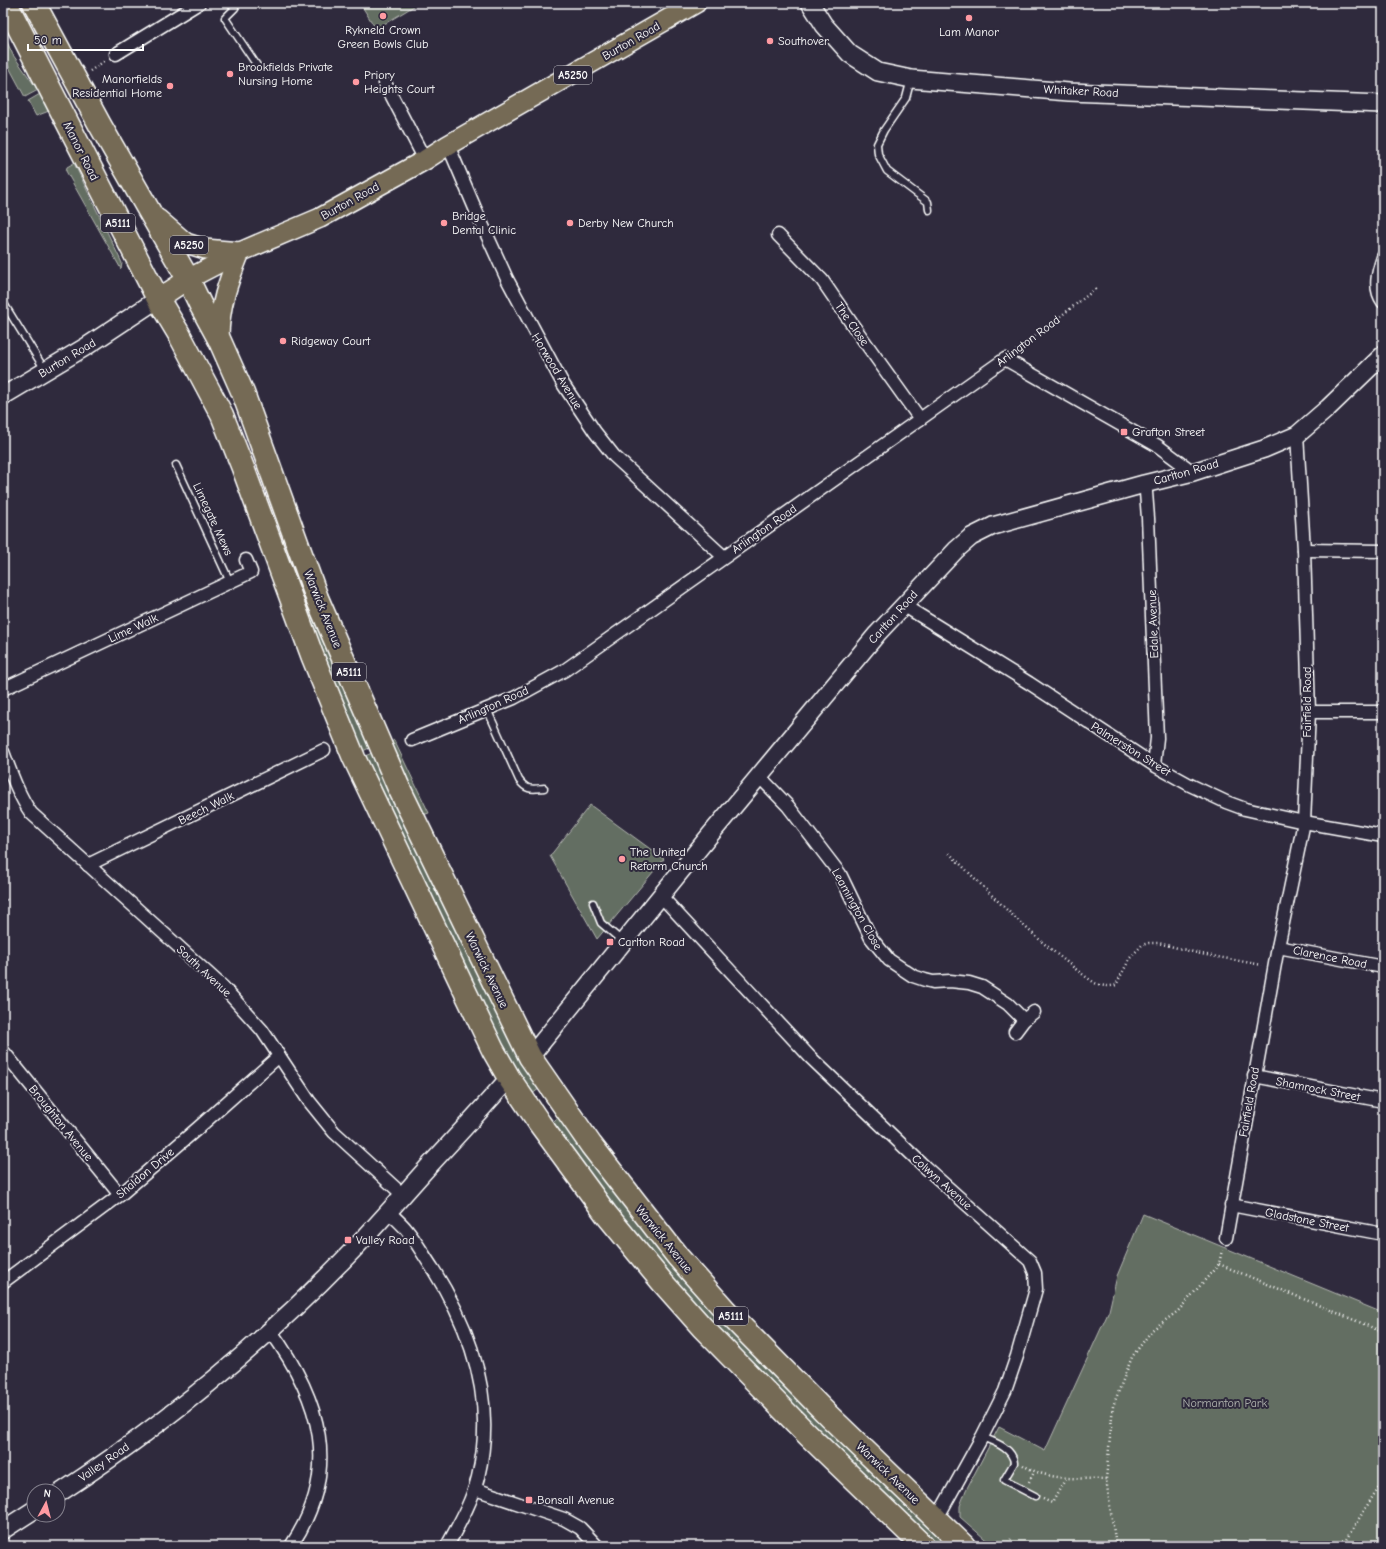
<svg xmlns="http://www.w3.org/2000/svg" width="1386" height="1549" font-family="'Comic Neue',sans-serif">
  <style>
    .green { fill: #646e62; stroke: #b2b6b0 }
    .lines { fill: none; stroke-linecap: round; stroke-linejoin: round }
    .lane-casing { stroke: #fff; stroke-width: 9 }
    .street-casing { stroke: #fff; stroke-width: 15 }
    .secondary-casing { stroke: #fff; stroke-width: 20 }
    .primary-casing { stroke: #fff; stroke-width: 22 }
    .highway-casing { stroke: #fff; stroke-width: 25 }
    .path { stroke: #fff; stroke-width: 2.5; stroke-dasharray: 1 3; stroke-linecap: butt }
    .lane { stroke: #2f2a3d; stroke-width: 6 }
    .street { stroke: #2f2a3d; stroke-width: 12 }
    .secondary { stroke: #2f2a3d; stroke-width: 17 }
    .primary { stroke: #756b55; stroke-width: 19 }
    .highway { stroke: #756b55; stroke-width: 22 }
    .poi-dot { fill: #ff9aa2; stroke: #2f2a3d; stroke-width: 1.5 }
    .labels { text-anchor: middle; stroke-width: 4; stroke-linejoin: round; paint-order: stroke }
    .shield { fill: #2f2a3d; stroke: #c1bfc5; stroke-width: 1 }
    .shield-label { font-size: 11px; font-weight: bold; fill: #fff }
    .poi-label { font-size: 12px; fill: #fff; stroke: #2f2a3d; text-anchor: start }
    .street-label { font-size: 12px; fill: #fff; stroke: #2f2a3d }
    .park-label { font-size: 12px; fill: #b2b6b0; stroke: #2f2a3d }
  </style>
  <rect width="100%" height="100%" fill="#2f2a3d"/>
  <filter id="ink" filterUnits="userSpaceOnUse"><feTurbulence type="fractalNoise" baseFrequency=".025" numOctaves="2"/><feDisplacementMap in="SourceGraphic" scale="8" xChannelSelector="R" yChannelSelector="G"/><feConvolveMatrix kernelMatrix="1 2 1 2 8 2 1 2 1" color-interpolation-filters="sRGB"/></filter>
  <g filter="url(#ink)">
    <g class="green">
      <polygon points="360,3 419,3 376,29"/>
      <polygon points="3,33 13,55 38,90 25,97 3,56"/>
      <polygon points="40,94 49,111 36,116 28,101"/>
      <polygon points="74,163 122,263 121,269 66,171 67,167"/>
      <polygon points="302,595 306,595 371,747 361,752 299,597"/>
      <polygon points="394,740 429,813 423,815 390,743"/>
      <polygon points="374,752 540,1088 531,1095 505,1053 363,757"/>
      <polygon points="590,805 664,859 597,939 550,856"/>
      <path d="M559 1117 944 1537 937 1545C863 1474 787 1405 717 1330 657 1265 605 1193 551 1123Z"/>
      <polygon points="1143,1214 1383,1313 1383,1546 993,1546 960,1517 960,1506 966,1490 999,1427 1045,1451 1109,1311 1117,1276"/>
    </g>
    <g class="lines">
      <g class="lane-casing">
        <g id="lane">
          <polyline points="230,3 235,8 225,18 258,67"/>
          <polyline points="911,79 906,98 884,130 877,144 878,154 887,171 928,202 929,210"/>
          <polyline points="3,302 45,370"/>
          <polyline points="176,465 230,582"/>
          <path d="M487 709 519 780C527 791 532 789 544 788"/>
          <polyline points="593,903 601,923 622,941"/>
          <path d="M982 1437C994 1442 1013 1448 1014 1463L1004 1480 1035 1496"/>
        </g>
      </g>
      <g class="street-casing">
        <g id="street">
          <polyline points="116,54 199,3"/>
          <polyline points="385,83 425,160"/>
          <polyline points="448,145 477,213 507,279 563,384 595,432 614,456 724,557"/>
          <polyline points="778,235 822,280 852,324 920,419"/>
          <path d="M1383 257C1378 272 1373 288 1383 302"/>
          <polyline points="1144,484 1146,492 1148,518 1157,738 1154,765"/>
          <polyline points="1304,550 1383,551"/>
          <polyline points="903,605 1029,683 1154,765 1190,785 1226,802 1245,809 1304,822 1383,836"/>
          <polyline points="3,689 251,572 246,560"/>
          <polyline points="1309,712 1383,712"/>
          <polyline points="412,740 514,698 565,670 1005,359 1158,446 1193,472"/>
          <path d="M3 752C11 773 18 794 31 813L223 987 262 1030 309 1101 334 1132 403 1195"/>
          <polyline points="759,776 788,806 840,874 871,938 889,960 913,976 925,980 933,982 950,981 969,983 982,987 1008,1004 1024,1020"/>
          <polyline points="88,865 324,750"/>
          <polyline points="661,896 810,1057 925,1167 1030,1261 1035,1273 1036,1289 1017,1356 1005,1391 982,1437 936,1520"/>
          <polyline points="1278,947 1383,967"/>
          <polyline points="1015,1032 1024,1020 1034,1012"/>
          <polyline points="3,1051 120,1195"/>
          <polyline points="1254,1076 1383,1101"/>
          <polyline points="1231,1205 1383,1234"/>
          <path d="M389 1212C394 1217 401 1223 406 1229 416 1241 424 1256 433 1269 472 1331 496 1403 478 1477 472 1502 459 1524 447 1546"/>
          <polyline points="1226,1238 1278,947 1304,822 1309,712 1304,550 1297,435"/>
          <polyline points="3,1282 120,1195 198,1128 279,1056"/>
          <path d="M270 1330C321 1400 342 1470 291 1546"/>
          <polyline points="475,1489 564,1519 580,1528 597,1546"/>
        </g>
      </g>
      <g class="secondary-casing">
        <g id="secondary">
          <polyline points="810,3 824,25 850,54 878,72 911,79 1069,92 1383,104"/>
          <polyline points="3,396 87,346 158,299"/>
          <polyline points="530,1057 710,835 877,634 956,550 971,537 993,526 1144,484 1193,472 1264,449 1297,435 1328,408 1383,355"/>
          <path d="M58 1494C165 1424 265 1342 353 1250 379 1223 403 1195 428 1167 455 1138 483 1108 509 1078"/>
          <polyline points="3,1530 34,1510"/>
        </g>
      </g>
      <g class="primary-casing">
        <g id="primary">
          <polyline points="158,219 186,243 205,249 240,252"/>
          <polyline points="158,299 188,279 240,252 320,218 425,160 448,145 696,3"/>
          <path d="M219 339C219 306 228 282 240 252"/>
        </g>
      </g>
      <g class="highway-casing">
        <g id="highway">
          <polyline points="6,3 158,299 179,334 222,415 243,468 312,655 354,758 493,1050 509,1078 540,1124 606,1214 663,1283 702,1327 808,1435 923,1546"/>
          <polyline points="34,3 100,125 188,279 201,306 219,339 243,393 317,598 398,786 530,1057 591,1145 678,1257 726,1311 829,1416 964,1546"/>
        </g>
      </g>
      <g class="path">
        <polyline points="90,71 106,60"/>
        <polyline points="1016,351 1098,287"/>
        <path d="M949 853C986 889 1022 927 1063 959 1073 967 1084 976 1095 983 1101 986 1109 987 1116 985L1130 958 1142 945 1149 943H1158L1201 954 1262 965"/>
        <polyline points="3,897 7,900 3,903"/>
        <polyline points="1219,1264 1383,1332"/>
        <path d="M1023 1465C1047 1481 1078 1478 1106 1479"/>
        <polyline points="1029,1482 1034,1472"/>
        <polyline points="1043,1499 1052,1503 1066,1478"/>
        <polyline points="1006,1546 1011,1539"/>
        <polyline points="1116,1546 1106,1479 1113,1406 1132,1357 1152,1330 1178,1311 1219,1264 1222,1250"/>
        <polyline points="1342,1546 1383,1480"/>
      </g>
      <use href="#lane" class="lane"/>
      <use href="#street" class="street"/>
      <use href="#secondary" class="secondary"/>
      <use href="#primary" class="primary"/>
      <use href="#highway" class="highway"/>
    </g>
  </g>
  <g class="poi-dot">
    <circle cx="383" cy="16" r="4"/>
    <circle cx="969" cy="18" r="4"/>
    <circle cx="770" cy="41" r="4"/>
    <circle cx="230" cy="74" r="4"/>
    <circle cx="356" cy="82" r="4"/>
    <circle cx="170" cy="86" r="4"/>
    <circle cx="444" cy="223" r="4"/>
    <circle cx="570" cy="223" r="4"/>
    <circle cx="283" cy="341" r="4"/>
    <rect x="1120" y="428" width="8" height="8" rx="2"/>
    <circle cx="622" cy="859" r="4"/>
    <rect x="606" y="938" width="8" height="8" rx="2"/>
    <rect x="344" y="1236" width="8" height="8" rx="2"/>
    <rect x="525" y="1496" width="8" height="8" rx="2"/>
  </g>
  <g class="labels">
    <g class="shield">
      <rect x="554" y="66" width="38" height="18" rx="3"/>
      <rect x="101" y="214" width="34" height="18" rx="3"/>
      <rect x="170" y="236" width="38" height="18" rx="3"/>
      <rect x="332" y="663" width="34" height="18" rx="3"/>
      <rect x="714" y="1307" width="34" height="18" rx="3"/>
    </g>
    <g class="shield-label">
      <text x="573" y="79">A5250</text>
      <text x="118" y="227">A5111</text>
      <text x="189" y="249">A5250</text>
      <text x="349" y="676">A5111</text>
      <text x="731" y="1320">A5111</text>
    </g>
    <g class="poi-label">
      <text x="383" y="34" text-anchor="middle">Rykneld Crown<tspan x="383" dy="14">Green Bowls Club</tspan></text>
      <text x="969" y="36" text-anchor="middle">Lam Manor</text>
      <text x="778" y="45">Southover</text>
      <text x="238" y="71">Brookfields Private<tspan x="238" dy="14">Nursing Home</tspan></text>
      <text x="364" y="79">Priory<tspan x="364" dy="14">Heights Court</tspan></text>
      <text x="162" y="83" text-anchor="end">Manorfields<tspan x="162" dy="14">Residential Home</tspan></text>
      <text x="452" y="220">Bridge<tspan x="452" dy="14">Dental Clinic</tspan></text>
      <text x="578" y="227">Derby New Church</text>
      <text x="291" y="345">Ridgeway Court</text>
      <text x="1132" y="436">Grafton Street</text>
      <text x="630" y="856">The United<tspan x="630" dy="14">Reform Church</tspan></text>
      <text x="618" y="946">Carlton Road</text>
      <text x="356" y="1244">Valley Road</text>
      <text x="537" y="1504">Bonsall Avenue</text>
    </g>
    <g class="street-label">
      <text transform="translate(631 41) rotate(-30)" y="4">Burton Road</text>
      <text transform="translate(1081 91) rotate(3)" y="4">Whitaker Road</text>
      <text transform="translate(81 151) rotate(63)" y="4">Manor Road</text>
      <text transform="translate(350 201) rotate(-29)" y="4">Burton Road</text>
      <text transform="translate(852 324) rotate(55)" y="4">The Close</text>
      <text transform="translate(1028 341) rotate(-37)" y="4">Arlington Road</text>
      <text transform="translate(67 358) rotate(-31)" y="4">Burton Road</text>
      <text transform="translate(557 371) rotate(59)" y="4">Horwood Avenue</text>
      <text transform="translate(1186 472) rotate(-16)" y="4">Carlton Road</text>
      <text transform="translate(213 519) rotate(65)" y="4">Limegate Mews</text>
      <text transform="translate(764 529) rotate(-35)" y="4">Arlington Road</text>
      <text transform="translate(323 609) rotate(68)" y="4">Warwick Avenue</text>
      <text transform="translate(893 617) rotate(-48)" y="4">Carlton Road</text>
      <text transform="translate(1153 624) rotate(-92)" y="4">Edale Avenue</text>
      <text transform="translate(133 628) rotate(-25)" y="4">Lime Walk</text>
      <text transform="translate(1307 702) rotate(-90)" y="4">Fairfield Road</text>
      <text transform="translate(493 705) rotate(-24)" y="4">Arlington Road</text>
      <text transform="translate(1131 749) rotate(32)" y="4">Palmerston Street</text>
      <text transform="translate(206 808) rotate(-26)" y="4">Beech Walk</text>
      <text transform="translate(857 909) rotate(61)" y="4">Leamington Close</text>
      <text transform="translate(1330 957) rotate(11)" y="4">Clarence Road</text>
      <text transform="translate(487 970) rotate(64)" y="4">Warwick Avenue</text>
      <text transform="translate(204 971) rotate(43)" y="4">South Avenue</text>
      <text transform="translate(1318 1089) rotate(11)" y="4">Shamrock Street</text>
      <text transform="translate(1249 1102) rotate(-80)" y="4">Fairfield Road</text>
      <text transform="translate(61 1123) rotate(51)" y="4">Broughton Avenue</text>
      <text transform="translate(145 1173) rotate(-40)" y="4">Shaldon Drive</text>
      <text transform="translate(942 1182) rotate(42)" y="4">Colwyn Avenue</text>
      <text transform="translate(1307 1220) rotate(11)" y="4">Gladstone Street</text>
      <text transform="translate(664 1239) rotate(51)" y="4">Warwick Avenue</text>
      <text transform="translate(104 1462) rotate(-35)" y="4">Valley Road</text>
      <text transform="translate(888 1473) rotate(44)" y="4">Warwick Avenue</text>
    </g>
    <g class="park-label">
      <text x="1225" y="1407">Normanton Park</text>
    </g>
  </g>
  <rect width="1386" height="1549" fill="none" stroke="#2f2a3d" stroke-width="16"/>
  <rect x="8" y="8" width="1370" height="1533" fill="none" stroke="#fff" stroke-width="1.5" filter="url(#ink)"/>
  <g transform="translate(46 1503) rotate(7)"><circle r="19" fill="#2f2a3d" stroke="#827f8b"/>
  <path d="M0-3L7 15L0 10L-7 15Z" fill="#ff9aa2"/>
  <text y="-6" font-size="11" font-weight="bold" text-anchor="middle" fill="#ffffff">N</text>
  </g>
  <path d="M28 44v6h115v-6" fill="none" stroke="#ffffff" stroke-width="2"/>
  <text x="34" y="44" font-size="12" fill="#ffffff" stroke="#2f2a3d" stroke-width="3" paint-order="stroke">50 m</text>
</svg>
